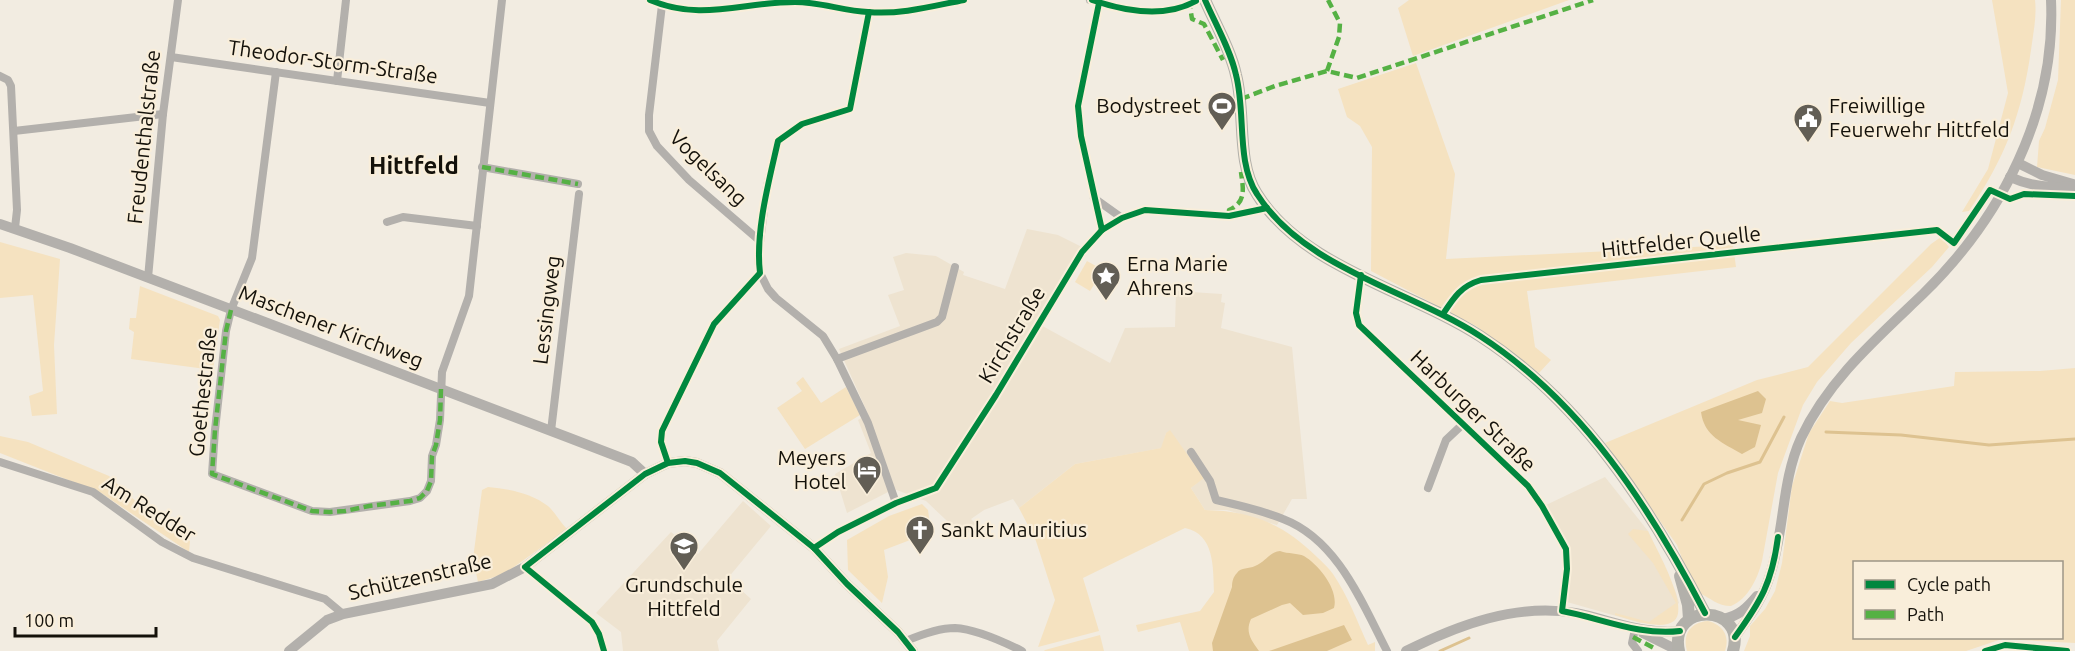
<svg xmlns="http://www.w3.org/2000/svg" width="2075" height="651" font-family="Ubuntu,sans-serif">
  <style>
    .built { fill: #eee3d0 }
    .green { fill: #f5e2c0; fill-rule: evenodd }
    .water { fill: #ddc290 }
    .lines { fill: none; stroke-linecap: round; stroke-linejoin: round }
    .stream { stroke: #ddc290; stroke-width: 3 }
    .minor { stroke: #b3b0ac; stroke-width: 8 }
    .tertiary { stroke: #b3b0ac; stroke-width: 10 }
    .secondary { stroke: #b2b0aa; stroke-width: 12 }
    .quiet { stroke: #55b144; stroke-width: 4.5; stroke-dasharray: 9 4.5; stroke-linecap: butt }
    .cycleway-casing { stroke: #f9eeda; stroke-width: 10 }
    .cycleway { stroke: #00873e; stroke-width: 6 }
    .labels { text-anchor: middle; stroke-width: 4.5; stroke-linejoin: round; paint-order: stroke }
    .street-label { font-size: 21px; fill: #14110a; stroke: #f9eeda }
    .poi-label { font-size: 21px; fill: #14110a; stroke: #f9eeda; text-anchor: start }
    .quarter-label { font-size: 24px; font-weight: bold; fill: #14110a; stroke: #f9eeda }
  </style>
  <rect width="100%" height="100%" fill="#f2ece1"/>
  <g class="built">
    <polygon points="1027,229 1058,235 1082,247 1037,323 1110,363 1125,328 1175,327 1176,291 1222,294 1221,302 1225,303 1221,328 1292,347 1307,499 1292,499 1277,525 1227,510 1205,510 1191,488 1203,478 1166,433 1162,448 1075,464 1019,508 1013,499 984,510 971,519 976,524 964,537 926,501 894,489 847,513 835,474 871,453 858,420 868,414 839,349 900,326 888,295 904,290 893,257 906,253 936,256 964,272 963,275 1005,289"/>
    <polygon points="1605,477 1648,531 1676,593 1679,603 1650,623 1641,623 1567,602 1567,542 1546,505"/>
    <polygon points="743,501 771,526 728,578 751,599 717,641 719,651 623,651 621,632 596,613 671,532 698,554"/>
  </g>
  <g class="green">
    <polygon points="1409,0 1569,0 1413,56 1398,8"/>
    <path d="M1992 0H2035C2037 17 2033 34 2031 50 2022 114 2005 158 1969 211L1962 212 1988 169 2008 93Z"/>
    <polygon points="2061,0 2075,0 2075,175 2037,167 2039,141 2045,128 2058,80"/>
    <polygon points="1416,63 1455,174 1446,259 1733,245 1736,267 1527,291 1535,347 1551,360 1539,373 1476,326 1371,271 1372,147 1360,126 1347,117 1338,89"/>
    <path d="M1941 237 1949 247 1932 267 1851 343 1817 382 1803 405 1778 473 1762 561C1758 578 1748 599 1731 606 1717 606 1711 598 1699 593L1686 569 1677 545 1605 443 1757 380 1808 367 1931 244Z"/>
    <polygon points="0,242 60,259 54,345 57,414 32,416 29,396 43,391 33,295 0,298"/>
    <polygon points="1087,261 1103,270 1090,291 1075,282"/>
    <polygon points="140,286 218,316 220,320 213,370 131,359 134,332 129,329 130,318 136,318"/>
    <path d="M2075 368V643L2002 639 1966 651H1744L1750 636V626L1765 609 1775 591 1782 563 1792 486 1809 433 1830 401 1842 403 1954 386 1955 372 2040 371ZM1854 562H2062V638H1854Z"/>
    <polygon points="803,377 821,403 846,387 860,415 805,449 777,408 802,391 796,383"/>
    <path d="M1170 430 1204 478 1191 488 1205 510C1252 511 1284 524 1317 557 1323 563 1329 568 1333 574 1348 596 1357 621 1368 645L1375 642V651H1189L1180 622 1138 632 1136 625 1200 611 1214 592C1213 568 1215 534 1185 528L1083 578 1099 631 1038 647 1055 600 1036 541 1019 508 1075 464 1161 448 1166 433Z"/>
    <polygon points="0,436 28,442 109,476 148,513 190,541 189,552 101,493 0,453"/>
    <path d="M488 487C509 489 531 493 548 506 555 512 560 522 567 529L504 574 478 582 473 559 482 490Z"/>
    <polygon points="922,504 928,510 931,532 884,550 888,577 882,603 848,570 847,540 889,516"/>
    <path d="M1633 529 1648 531C1655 547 1691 608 1674 621 1661 631 1629 619 1615 615V613L1649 622 1676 603 1653 563 1628 534Z"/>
    <path d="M1708 621C1723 625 1730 636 1725 651H1687C1682 634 1691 622 1708 621Z"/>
    <polygon points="1100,635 1104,651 1044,651 1045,650"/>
  </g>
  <g class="water">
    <path d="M1758 391 1766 399 1762 413 1738 420 1761 425 1755 447 1742 454C1723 443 1704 436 1701 412Z"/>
    <path d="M1280 551C1288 554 1298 553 1304 556 1319 565 1339 590 1334 608L1323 613 1303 615 1290 603 1282 605 1251 619C1245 632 1251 640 1259 651H1213L1212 643 1232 587C1232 582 1233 577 1237 573 1241 567 1249 569 1255 566 1266 562 1269 552 1280 551Z"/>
    <polygon points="1344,625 1352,640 1327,651 1269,651"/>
  </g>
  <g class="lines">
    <g class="stream">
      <polyline points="1826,432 1901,435 1989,445 2075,439"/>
      <polyline points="1682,520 1704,484 1727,473 1760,462 1784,417"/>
      <polyline points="1440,651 1469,638"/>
    </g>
    <g class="minor">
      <path d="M650 0C701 22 743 2 795 2 820 2 844 11 868 12 900 15 933 6 964 0"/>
      <path d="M1090 0C1125 11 1165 19 1199 0"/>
      <polyline points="1099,3 1078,106 1081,136 1102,230"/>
      <polyline points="662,5 649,115 649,131 657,146 689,180 760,241"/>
      <polyline points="869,12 850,109 802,124 778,141 767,186 758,258 760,273 768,289 776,298 823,336 837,359 868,423 896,503"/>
      <polyline points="171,57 490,103"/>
      <polyline points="276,72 252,258 231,310 226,331 215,430 212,474 312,511 330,512 410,501 420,498 427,491 431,481 432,456 436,445 440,420 442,372 469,296 502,0"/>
      <polyline points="0,76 8,80 11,86 17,210 15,228"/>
      <polyline points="337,81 346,0"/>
      <polyline points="14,131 163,114"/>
      <polyline points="482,167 578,184"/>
      <polyline points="1094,198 1122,218"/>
      <polyline points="387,222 403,217 477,226"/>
      <polyline points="1361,275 1356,313 1359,325 1528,486 1542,506 1566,549 1567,569 1562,611"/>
      <polyline points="148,278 163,114 178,0"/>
      <path d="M1443 314C1454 297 1461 286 1481 280L1937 230"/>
      <polyline points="837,359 937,322 942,317 955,267"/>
      <polyline points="551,431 579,194"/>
      <path d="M1191 452 1210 481 1216 500C1238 505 1261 510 1283 519 1338 540 1362 603 1387 651"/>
      <polyline points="0,462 93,492 162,542 193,558 325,599 343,614"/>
      <polyline points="668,463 661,442 662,431 678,398 714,324 760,273"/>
      <polyline points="1428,488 1446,440 1463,424"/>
      <polyline points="814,548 838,532 896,503 936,488 996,395 1082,252 1102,230 1122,218 1145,210 1229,216 1267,208"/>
      <polyline points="525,567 592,622 599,634 604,651"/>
      <polyline points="1635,629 1632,643 1638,651"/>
      <path d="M906 641C920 635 939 628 955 628 975 629 1004 642 1022 651"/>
    </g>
    <g class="tertiary">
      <polyline points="2018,163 2042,175 2073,184"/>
      <path d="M2010 177C2032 187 2052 189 2075 186"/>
      <polyline points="0,224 70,248 567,437 632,462 645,474"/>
      <path d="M1723 619C1739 616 1747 608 1757 596"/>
      <polyline points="1643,633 1679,651"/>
      <path d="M1735 637C1749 617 1763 599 1770 575 1785 530 1781 482 1801 438 1828 380 1877 338 1923 294 2002 217 2056 112 2051 0"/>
      <polyline points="289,651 327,620 343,614 492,584 525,567 645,474 668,463 685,461 697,463 720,473 814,548 847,584 898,632 913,651"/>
      <path d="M1406 651C1458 625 1516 603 1575 613 1611 620 1643 635 1680 631"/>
    </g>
    <g class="secondary">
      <path d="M1205 0C1215 23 1231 51 1236 75 1246 113 1236 162 1257 194 1303 268 1409 290 1480 336 1582 402 1650 507 1705 613"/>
      <polyline points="1680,576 1688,605 1689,619"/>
      <path d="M1679 651C1668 601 1747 604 1733 651"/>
    </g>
    <g class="quiet">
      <polyline points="1189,0 1192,19 1204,24 1223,60"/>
      <polyline points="1327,71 1339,37 1340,23 1328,0"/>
      <polyline points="1241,99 1275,86 1327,71 1357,78 1593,0"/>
      <polyline points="482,167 578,184"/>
      <path d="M1229 213V210C1247 202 1243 188 1241 172"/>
      <polyline points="231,310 226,331 215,430 212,474 312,511 330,512 345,511 369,506 410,501 420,498 427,491 431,481 432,456 436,445 440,420 441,389"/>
      <polyline points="1633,637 1654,648 1654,651"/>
    </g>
    <g class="cycleway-casing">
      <g id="cycleway">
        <path d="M650 0C701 22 743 2 795 2 820 2 844 11 868 12 900 15 933 6 964 0"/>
        <path d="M1092 0C1124 11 1164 19 1196 1"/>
        <path d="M1205 0C1215 23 1231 51 1236 75 1246 113 1236 162 1257 194 1303 268 1409 290 1480 336 1582 402 1650 507 1705 613"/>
        <polyline points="1099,3 1078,106 1081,136 1102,230"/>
        <path d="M1361 275 1356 313 1359 325 1528 486 1542 506 1566 549 1567 569 1562 611C1601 618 1639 636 1680 631"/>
        <path d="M1443 314C1454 297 1461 286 1481 280L1937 230 1954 243 1990 190 2010 199 2024 194 2075 196"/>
        <path d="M668 463 661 442 662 431 678 398 714 324 760 273C755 232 769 181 778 141L802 124 850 109 869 12"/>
        <polyline points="814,548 838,532 896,503 936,488 996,395 1082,252 1102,230 1122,218 1145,210 1229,216 1267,208"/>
        <path d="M1735 637C1761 601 1772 583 1778 537"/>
        <polyline points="604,651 599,634 592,622 525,567 645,474 668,463 685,461 697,463 720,473 814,548 847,584 898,632 913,651"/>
        <polyline points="1985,651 2005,645 2067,651"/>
      </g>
    </g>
    <use href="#cycleway" class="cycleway"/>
  </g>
  <defs>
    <g id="stadium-pin" transform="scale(1.5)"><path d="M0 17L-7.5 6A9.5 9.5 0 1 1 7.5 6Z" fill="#625e55" stroke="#f9eeda"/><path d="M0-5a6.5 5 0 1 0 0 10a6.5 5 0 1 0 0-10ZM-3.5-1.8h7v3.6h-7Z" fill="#fff"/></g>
    <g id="civic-pin" transform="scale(1.5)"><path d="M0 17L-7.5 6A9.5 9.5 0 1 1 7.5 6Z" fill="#625e55" stroke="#f9eeda"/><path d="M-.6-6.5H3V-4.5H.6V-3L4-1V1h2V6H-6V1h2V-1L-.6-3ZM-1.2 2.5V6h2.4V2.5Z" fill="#fff"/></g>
    <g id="sight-pin" transform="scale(1.5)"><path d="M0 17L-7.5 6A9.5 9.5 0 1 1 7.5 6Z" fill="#625e55" stroke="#f9eeda"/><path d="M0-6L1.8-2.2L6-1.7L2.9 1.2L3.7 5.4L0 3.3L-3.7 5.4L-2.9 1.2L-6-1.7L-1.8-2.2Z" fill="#fff"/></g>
    <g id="hotel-pin" transform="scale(1.5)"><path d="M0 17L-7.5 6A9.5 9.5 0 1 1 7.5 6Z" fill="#625e55" stroke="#f9eeda"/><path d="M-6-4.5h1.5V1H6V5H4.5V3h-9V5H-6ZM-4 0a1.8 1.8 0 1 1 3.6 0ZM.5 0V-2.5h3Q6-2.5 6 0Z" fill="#fff"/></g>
    <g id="church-pin" transform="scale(1.5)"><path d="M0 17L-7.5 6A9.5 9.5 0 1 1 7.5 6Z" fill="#625e55" stroke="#f9eeda"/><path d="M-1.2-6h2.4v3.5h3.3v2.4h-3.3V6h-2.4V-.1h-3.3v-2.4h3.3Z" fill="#fff"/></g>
    <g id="school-pin" transform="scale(1.5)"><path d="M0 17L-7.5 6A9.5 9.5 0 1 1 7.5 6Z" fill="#625e55" stroke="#f9eeda"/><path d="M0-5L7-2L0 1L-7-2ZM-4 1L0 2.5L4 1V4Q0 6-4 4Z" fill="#fff"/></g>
  </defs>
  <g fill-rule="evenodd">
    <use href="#stadium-pin" x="1222" y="106"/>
    <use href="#civic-pin" x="1808" y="118"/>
    <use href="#sight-pin" x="1106" y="276"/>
    <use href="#hotel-pin" x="867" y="470"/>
    <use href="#church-pin" x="920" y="530"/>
    <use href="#school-pin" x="684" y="546"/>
  </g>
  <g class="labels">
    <g class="street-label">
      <text transform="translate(333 62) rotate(8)" y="7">Theodor-Storm-Straße</text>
      <text transform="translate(144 137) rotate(-84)" y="7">Freudenthalstraße</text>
      <text transform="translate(708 168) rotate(44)" y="7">Vogelsang</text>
      <text transform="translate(1681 242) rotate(-6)" y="7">Hittfelder Quelle</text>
      <text transform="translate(547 310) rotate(-83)" y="7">Lessingweg</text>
      <text transform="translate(331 327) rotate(21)" y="7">Maschener Kirchweg</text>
      <text transform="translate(1012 335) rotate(-59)" y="7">Kirchstraße</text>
      <text transform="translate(203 392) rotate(-84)" y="7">Goethestraße</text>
      <text transform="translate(1473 411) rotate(44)" y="7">Harburger Straße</text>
      <text transform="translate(149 509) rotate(32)" y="7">Am Redder</text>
      <text transform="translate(420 577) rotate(-13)" y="7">Schützenstraße</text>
    </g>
    <g class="poi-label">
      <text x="1201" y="113" text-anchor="end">Bodystreet</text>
      <text x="1829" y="113">Freiwillige<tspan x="1829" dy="24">Feuerwehr Hittfeld</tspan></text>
      <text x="1127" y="271">Erna Marie<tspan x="1127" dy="24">Ahrens</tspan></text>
      <text x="846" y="465" text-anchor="end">Meyers<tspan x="846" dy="24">Hotel</tspan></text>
      <text x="941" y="537">Sankt Mauritius</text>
      <text x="684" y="592" text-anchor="middle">Grundschule<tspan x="684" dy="24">Hittfeld</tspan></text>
    </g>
    <g class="quarter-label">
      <text x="414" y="174">Hittfeld</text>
    </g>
  </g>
  <rect x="1853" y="561" width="210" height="78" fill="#f9eeda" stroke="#9d9687" stroke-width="1.5"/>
  <rect x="1865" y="580" width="30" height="9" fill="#00873e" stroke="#9d9687" stroke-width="1.5"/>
  <text x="1907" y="591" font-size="18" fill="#14110a">Cycle path</text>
  <rect x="1865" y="610" width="30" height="9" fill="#55b144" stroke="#9d9687" stroke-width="1.5"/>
  <text x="1907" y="621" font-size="18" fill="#14110a">Path</text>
  <path d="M15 627v9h141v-9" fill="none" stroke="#14110a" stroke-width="3"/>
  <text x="24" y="627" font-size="18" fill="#14110a" stroke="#f9eeda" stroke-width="4.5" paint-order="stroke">100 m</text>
</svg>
